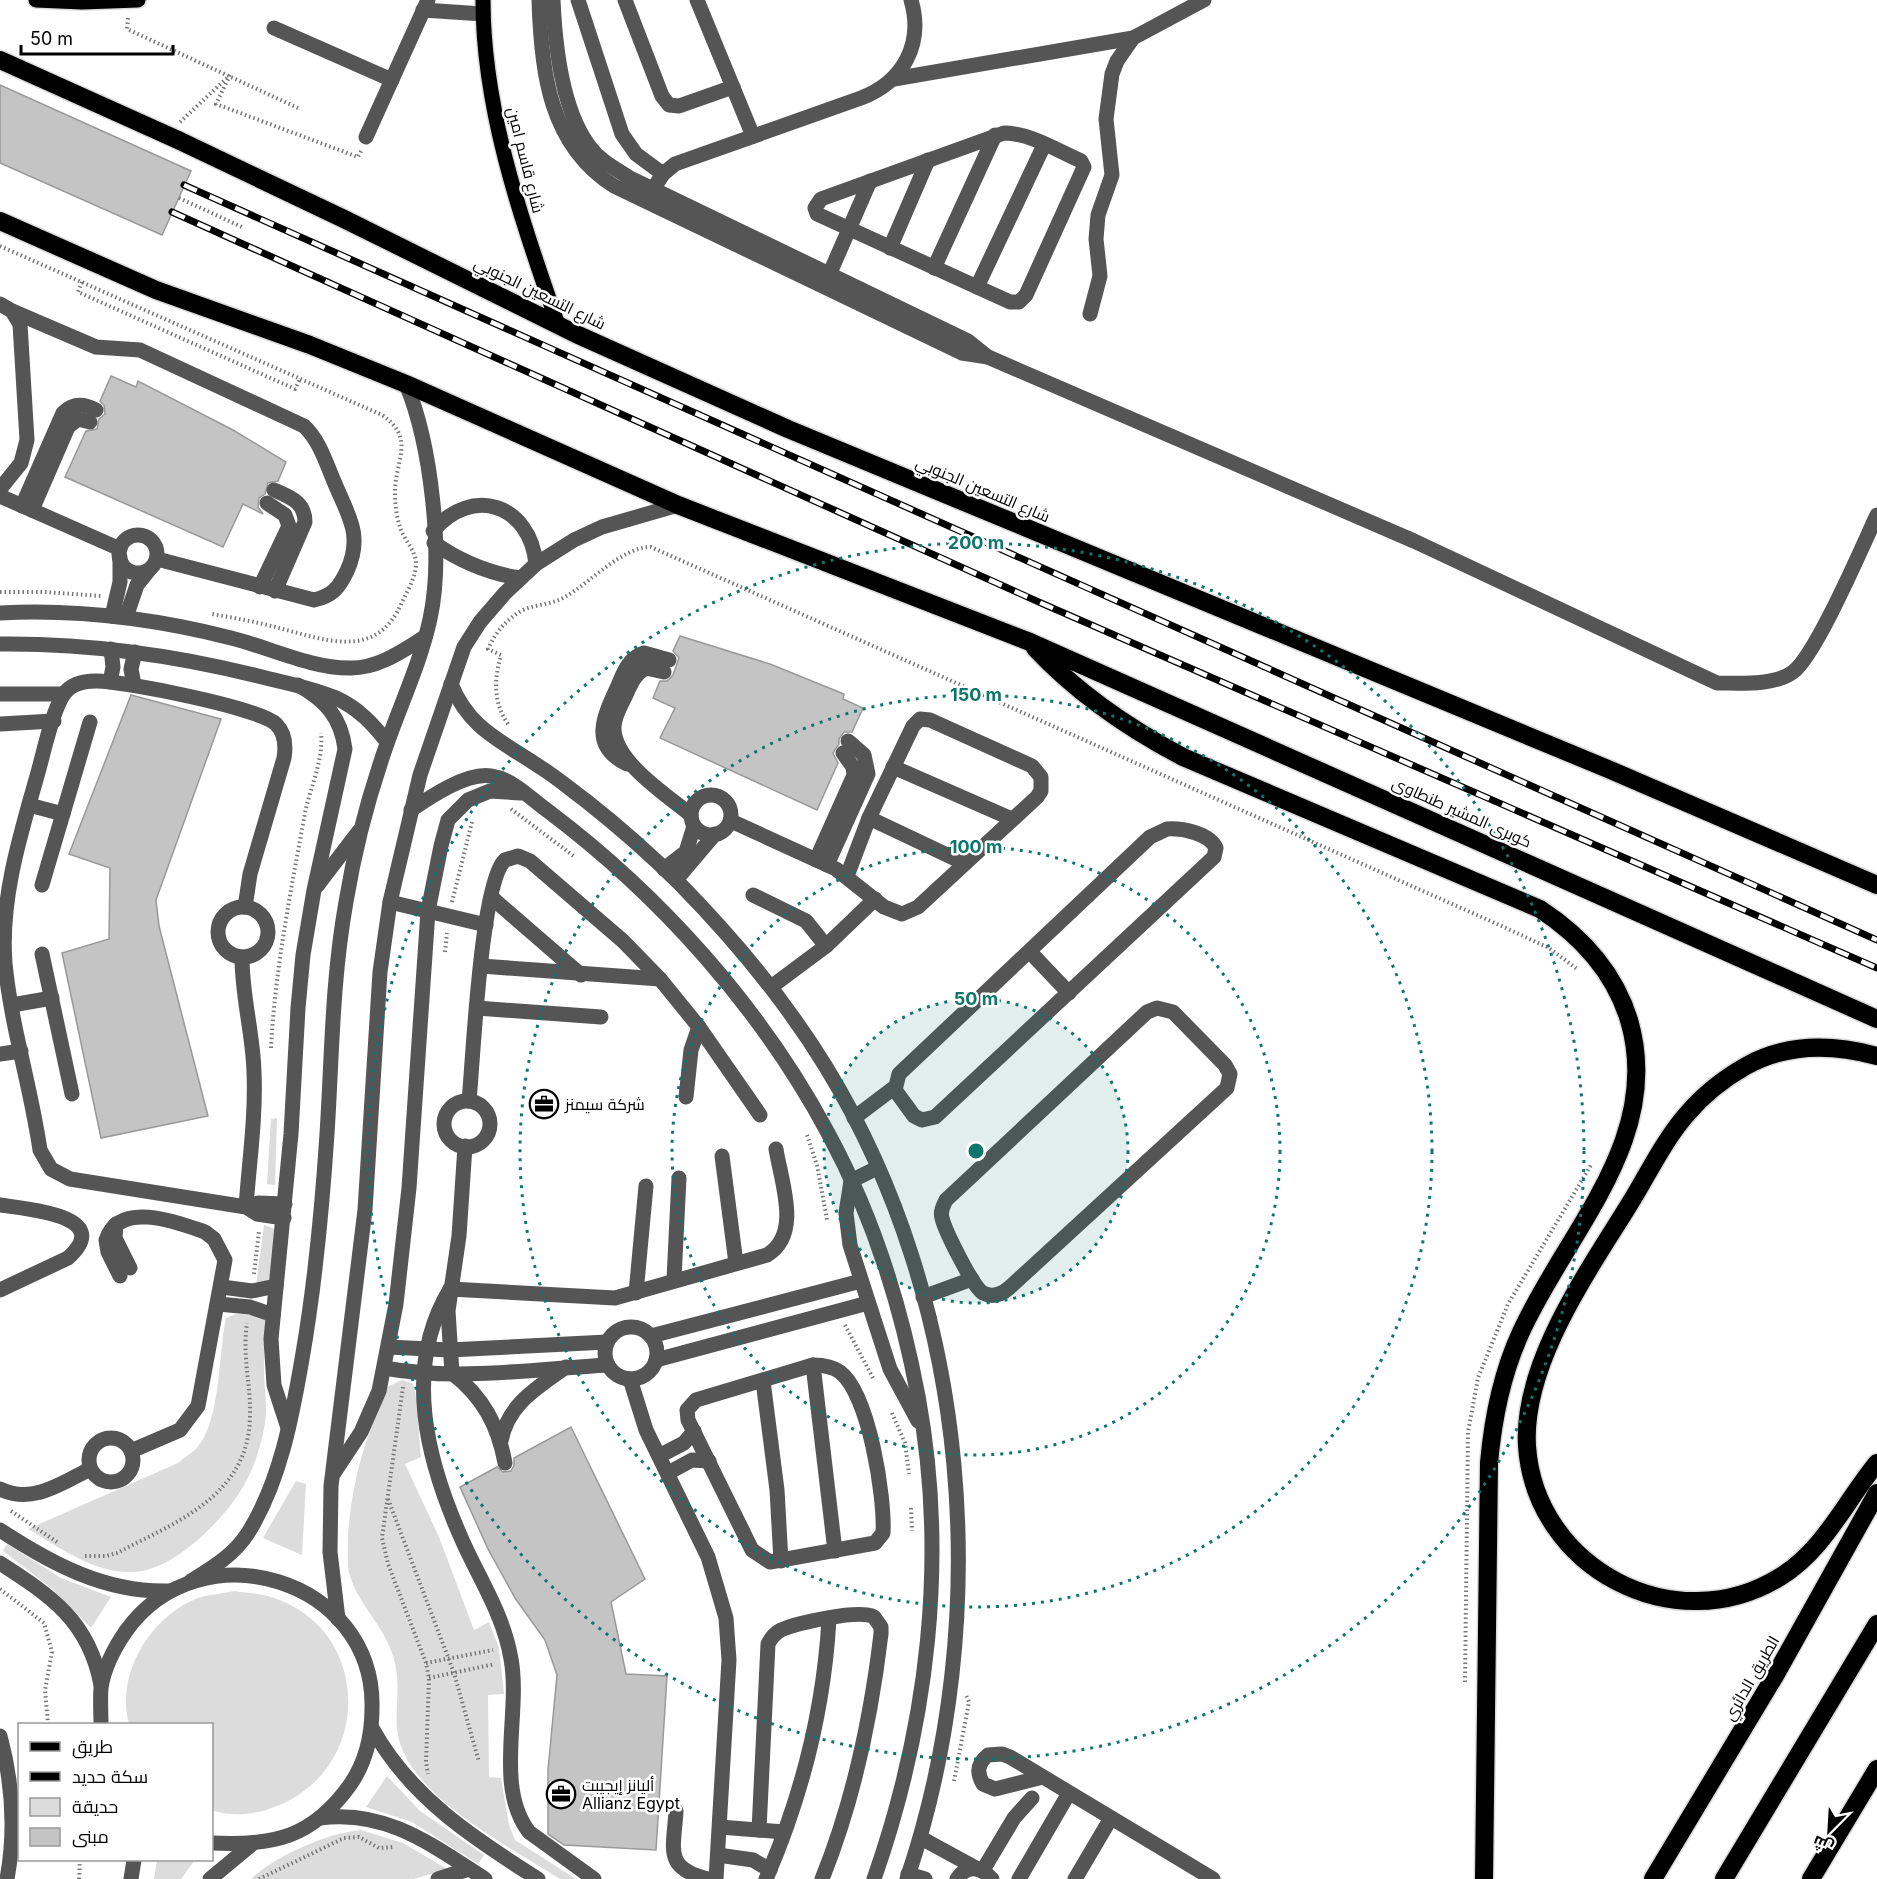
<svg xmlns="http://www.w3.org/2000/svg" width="1877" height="1879" font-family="Inter,Cairo,sans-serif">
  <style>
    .green { fill: #dcdcdc }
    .building { fill: #c4c4c4; stroke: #999; stroke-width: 1.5 }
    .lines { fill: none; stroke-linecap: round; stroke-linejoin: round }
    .major-casing { stroke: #dbdbdb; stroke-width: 18 }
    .highway-casing { stroke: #dbdbdb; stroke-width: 21 }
    .path { stroke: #777; stroke-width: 4; stroke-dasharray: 1.5 3; stroke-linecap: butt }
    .minor { stroke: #555; stroke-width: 15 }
    .major { stroke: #000; stroke-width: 15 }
    .highway { stroke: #000; stroke-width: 18 }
    .rail-casing { stroke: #000; stroke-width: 7 }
    .rail { stroke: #fff; stroke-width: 4.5; stroke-dasharray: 14; stroke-linecap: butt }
    .ring { fill: none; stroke: #0f766e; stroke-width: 3; stroke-dasharray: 3 6 }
    .labels { text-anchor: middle; stroke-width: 5; stroke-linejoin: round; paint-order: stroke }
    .street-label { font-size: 16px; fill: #000; stroke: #fff }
    .poi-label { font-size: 16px; fill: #000; stroke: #fff; text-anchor: start }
    .centre { fill: #0f766e; stroke: #fff; stroke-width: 3 }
    .ring-label { font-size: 18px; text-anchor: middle; font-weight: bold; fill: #0f766e; stroke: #fff; stroke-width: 5; stroke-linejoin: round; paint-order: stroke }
  </style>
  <rect width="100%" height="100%" fill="#fff"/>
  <g class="green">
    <polygon points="277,1118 275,1185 267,1184 271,1119"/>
    <polygon points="264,1225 275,1229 272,1279 256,1285"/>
    <path d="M236 1314 256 1315 265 1320C268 1334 264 1347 264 1361 263 1385 269 1406 264 1429 260 1448 254 1468 244 1485 225 1519 173 1572 132 1572 93 1573 61 1548 28 1529L178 1463C183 1458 191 1454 196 1449 221 1422 218 1354 226 1318Z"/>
    <path d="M402 1380 412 1383 415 1388 421 1457 405 1464 439 1537 474 1630 489 1622 499 1648 504 1694 488 1695 489 1777 501 1778 509 1825 515 1840 576 1879H560C511 1847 418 1801 400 1743 391 1717 404 1686 392 1653 382 1624 357 1602 349 1573 347 1561 348 1548 348 1536 351 1483 366 1436 387 1387Z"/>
    <polygon points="296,1481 306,1484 302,1555 263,1538"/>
    <polygon points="7,1544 61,1578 111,1597 91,1628 51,1588 3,1551"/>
    <path d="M234 1591C246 1593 260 1593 271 1597 373 1628 374 1771 274 1807 255 1815 231 1817 212 1810V1724H129C115 1674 151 1616 198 1598 209 1594 223 1594 234 1591Z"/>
    <polygon points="387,1776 420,1811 484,1855 478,1864 412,1822 366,1807"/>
    <path d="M361 1830 403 1843 447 1869 414 1879H251C275 1856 327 1833 361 1830Z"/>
    <polygon points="157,1860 195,1860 181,1879 154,1879"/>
  </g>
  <g class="building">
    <polygon points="0,85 191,171 162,235 0,163"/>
    <polygon points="111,376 136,387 138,381 233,430 286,462 278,481 268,483 265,494 259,498 258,507 263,514 243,504 223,547 65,477 86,431 97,429 99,419 105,414 104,405 100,401"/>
    <polygon points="680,636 770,664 844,694 843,699 863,708 852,732 844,732 839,739 839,744 833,753 838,763 817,810 660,738 675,708 653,698 660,681 667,681 673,675 679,658 673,651"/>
    <polygon points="131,695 221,719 156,900 159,926 208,1116 101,1138 62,953 109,939 110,868 69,854"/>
    <polygon points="571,1427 645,1579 611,1602 626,1674 667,1676 656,1850 564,1845 548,1834 548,1770 557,1675 545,1640 515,1598 488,1549 460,1487 497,1467 503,1472 511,1471 514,1465 514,1458"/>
  </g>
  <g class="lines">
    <g class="major-casing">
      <g id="major">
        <polyline points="36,0 82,2 138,0"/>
        <path d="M483 0C483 112 522 220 558 325"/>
      </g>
    </g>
    <g class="highway-casing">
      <g id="highway">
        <polyline points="0,60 178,140 344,219 576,334 788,429 1608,769 1877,885"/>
        <polyline points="0,221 156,290 310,345 406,384 678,505 1030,642 1877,1019"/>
        <path d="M1035 648C1078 694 1128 728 1183 757L1540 909C1581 936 1614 971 1629 1020 1664 1139 1567 1231 1521 1332 1502 1373 1493 1418 1489 1463L1484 1879"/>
        <path d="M1877 1056C1833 1044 1787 1043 1746 1066 1723 1079 1704 1094 1687 1114 1665 1139 1649 1172 1632 1200 1590 1269 1522 1362 1527 1446 1535 1568 1675 1642 1780 1577 1824 1550 1845 1502 1877 1463"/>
        <polyline points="1653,1879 1776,1674 1877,1493"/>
        <polyline points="1724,1879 1877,1624"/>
        <polyline points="1811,1879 1877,1769"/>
      </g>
    </g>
    <g class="path">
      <polyline points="128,18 127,29 298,108"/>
      <polyline points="230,75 216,104 358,157 361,151"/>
      <polyline points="180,122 227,78"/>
      <polyline points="179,198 242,227"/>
      <path d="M0 246 382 415C417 439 394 462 395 494 395 506 397 519 401 530 406 542 415 550 416 563 416 577 408 590 402 602 377 661 326 640 279 628 257 622 235 618 212 614"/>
      <polyline points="82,282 78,292 295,389 300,379"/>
      <polyline points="0,592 45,592 101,596"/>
      <path d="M508 724C493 702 494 680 501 655L488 649C495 633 506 620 521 611 535 604 551 605 565 597 591 582 622 547 651 547L1506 928 1549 948 1577 969"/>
      <polyline points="511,809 575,857"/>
      <polyline points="452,902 472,822"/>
      <polyline points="445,952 447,933"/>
      <path d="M271 1048C275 970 291 890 305 813 310 788 324 759 321 733"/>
      <polyline points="807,1135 817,1165 827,1220"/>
      <polyline points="254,1274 259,1231"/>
      <polyline points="845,1325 874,1380"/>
      <polyline points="403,1387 382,1538 388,1564 426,1663 429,1678 426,1762 428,1774"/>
      <polyline points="892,1413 905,1443 909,1474"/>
      <polyline points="388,1499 454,1673 479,1762"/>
      <polyline points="911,1508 912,1531"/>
      <polyline points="11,1511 57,1542"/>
      <path d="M85 1556H106L117 1553C176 1522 249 1496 250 1416 251 1382 242 1359 247 1323"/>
      <polyline points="0,1589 44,1623 52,1652 45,1690 48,1724"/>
      <polyline points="426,1663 493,1650"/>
      <polyline points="429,1678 495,1664"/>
      <polyline points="1465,1682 1468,1432 1478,1378 1508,1304 1591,1165"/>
      <polyline points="954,1781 969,1702 966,1695"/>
      <polyline points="79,1879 80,1860"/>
      <polyline points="259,1879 344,1838 359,1837 379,1848 394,1847"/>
    </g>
    <g class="minor">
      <path d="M539 0C541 71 549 145 614 186L962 353 988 357"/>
      <path d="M553 0C555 44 562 111 590 147 600 161 616 169 630 178L968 341 988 357 1414 541 1717 683C1739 683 1774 686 1793 672 1816 655 1862 547 1877 515"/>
      <polyline points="578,0 622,134 636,154 663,174"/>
      <polyline points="625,0 662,96 669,105 679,106 733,87"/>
      <polyline points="697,0 753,136"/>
      <polyline points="423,10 483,14"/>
      <polyline points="274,28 392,80"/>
      <polyline points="894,79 1133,38"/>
      <path d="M1004 133C1030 133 1058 151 1081 161L1084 167 1026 295 1019 302H1010L817 214 815 208 821 199Z"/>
      <polyline points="366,137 428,0"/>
      <path d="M653 189 663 174 675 164 861 98C903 82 924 44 911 0"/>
      <polyline points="890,248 928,160"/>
      <polyline points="934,268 995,135"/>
      <polyline points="826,282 870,181"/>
      <polyline points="977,287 1044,145"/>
      <polyline points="0,304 12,311 20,324 27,440 21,463 0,489"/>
      <path d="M12 311 96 347 140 350 304 426C319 440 325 460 333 479 347 514 364 534 347 571 339 588 332 596 314 600L157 559"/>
      <polyline points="1090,314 1100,276 1096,239 1098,215 1112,175 1106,119 1112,74 1117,61 1133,38 1204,0"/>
      <path d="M274 490C290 497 305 502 305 522L275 591"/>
      <polyline points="0,496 120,549"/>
      <path d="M22 506 63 413C73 403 83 403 96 410"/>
      <polyline points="32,510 68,427 78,419 90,422"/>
      <path d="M433 531C472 485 530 504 536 564"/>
      <circle cx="138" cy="554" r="19"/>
      <path d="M434 543C461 562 487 573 520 578"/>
      <polyline points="260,587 289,526 285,515 267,503"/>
      <path d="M0 613C78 609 156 619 231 638 268 647 313 669 351 668 379 668 402 651 425 637"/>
      <polyline points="112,616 120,582 120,557"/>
      <polyline points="126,617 137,585 149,570"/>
      <path d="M0 644C89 643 175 655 262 677 286 683 313 688 336 698 358 708 373 724 387 742"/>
      <path d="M664 672 646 668C634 674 630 686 625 697 620 707 614 717 614 727 613 761 667 795 691 815"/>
      <polyline points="110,682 113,667 111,649"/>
      <path d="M451 684C470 730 502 741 540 767 556 777 570 789 585 800 618 826 649 853 679 883 734 939 785 1000 826 1067 971 1304 995 1618 907 1879"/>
      <polyline points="134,685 131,669 135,652"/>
      <polyline points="0,694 63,694"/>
      <polyline points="0,724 54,721"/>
      <path d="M627 764C590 746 603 718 617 688 623 674 628 658 644 653L669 660"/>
      <polyline points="893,767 1012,819"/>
      <circle cx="711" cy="815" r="20"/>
      <polyline points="29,805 63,814"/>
      <path d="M411 810C430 797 467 772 491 776 513 779 531 799 548 811 661 896 761 1008 828 1133 872 1214 901 1305 918 1396 948 1558 928 1725 874 1879"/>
      <polyline points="869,818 964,863"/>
      <polyline points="731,821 836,869 884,907 902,914 918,907 1037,797 1041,791 1041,777 1032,766 930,720 920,719 913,726 869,818 847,876"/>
      <path d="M1167 829C1182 828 1209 833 1216 848L1214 857 935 1117 922 1120 914 1116 895 1090 899 1074 1150 837Z"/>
      <polyline points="816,860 854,775 853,767 843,753"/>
      <polyline points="827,865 868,774 864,755 848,741"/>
      <polyline points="664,869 686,852 694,826"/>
      <polyline points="676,880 715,834"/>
      <polyline points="42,885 90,722"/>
      <polyline points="317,886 359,831"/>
      <polyline points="753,895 806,921 826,946"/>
      <polyline points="491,897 581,975"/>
      <polyline points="390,902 486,925"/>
      <circle cx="243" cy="932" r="25"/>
      <path d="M245 907 250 874 284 758C286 746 285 733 276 724 260 708 123 681 96 681 84 681 71 684 64 694 52 710 43 756 37 776 20 836 0 900 5 963 11 1026 31 1087 40 1150L51 1169 70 1179 246 1207 257 1214 284 1218"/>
      <polyline points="1030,952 1069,993"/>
      <polyline points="42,954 72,1094"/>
      <path d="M242 957C242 998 253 1033 254 1072 256 1117 249 1163 246 1207"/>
      <polyline points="481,966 660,979"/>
      <polyline points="771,987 826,946 875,899"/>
      <polyline points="12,1005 52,998"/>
      <polyline points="477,1008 601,1017"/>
      <path d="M1157 1008 1173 1012 1225 1065 1230 1074 1227 1088 1009 1288C1002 1294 993 1298 983 1293 973 1287 945 1231 942 1218 940 1212 943 1206 946 1200L1147 1012Z"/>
      <polyline points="0,1054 21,1051"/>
      <polyline points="686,1097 691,1050 699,1027"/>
      <path d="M469 1101C473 1060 481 881 505 860L518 856 530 861 623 941 660 979 699 1027 760 1115"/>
      <circle cx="467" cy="1124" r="23"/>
      <polyline points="854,1118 895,1087"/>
      <path d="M465 1146 459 1236 448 1311 452 1373C483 1397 498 1425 505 1463"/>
      <polyline points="722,1156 736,1263"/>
      <polyline points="851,1181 846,1213 850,1245 890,1369 918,1421"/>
      <polyline points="851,1181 877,1168"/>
      <path d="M0 1205C25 1209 116 1215 68 1258L0 1290"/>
      <polyline points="246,1207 258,1203 285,1204"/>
      <polyline points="116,1224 115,1238 130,1268"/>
      <path d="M120 1276 108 1252 106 1240C119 1200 177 1222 205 1232L214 1239 225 1260 198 1406 180 1430 131 1451"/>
      <polyline points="674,1279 679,1178"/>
      <polyline points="222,1287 252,1291 276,1286"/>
      <path d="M450 1289C402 1369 427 1462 463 1542 480 1580 504 1616 511 1659 521 1713 494 1786 529 1832L594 1879"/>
      <path d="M450 1289 615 1298 767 1255C802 1234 781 1182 776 1149"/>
      <polyline points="636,1293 646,1186"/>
      <polyline points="923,1297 972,1279"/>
      <polyline points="218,1304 250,1307 273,1315"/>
      <circle cx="631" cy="1353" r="26"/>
      <polyline points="651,1336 861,1281"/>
      <polyline points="389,1347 449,1350 607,1342"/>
      <polyline points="656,1360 868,1303"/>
      <path d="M813 1365C823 1365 832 1366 840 1372 869 1394 885 1497 883 1533L875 1543 770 1562 752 1550 688 1420 687 1410 696 1400Z"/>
      <polyline points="813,1365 835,1551"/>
      <path d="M384 1368C457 1381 535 1369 608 1365"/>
      <polyline points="630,1379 646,1430 708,1557 726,1618 729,1660 716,1879"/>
      <polyline points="763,1381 777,1490 781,1561"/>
      <path d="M288 1428 274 1385 271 1339 291 1134 298 1008 303 955 314 890 345 749C341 717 325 700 298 685"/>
      <circle cx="111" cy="1460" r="22"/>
      <path d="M501 1441C508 1404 537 1388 566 1367"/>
      <polyline points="659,1456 684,1443 694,1431"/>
      <polyline points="334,1473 361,1432 379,1391 396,1304 409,1188 428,911 441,846 448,820 468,800 490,791 520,793"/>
      <polyline points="668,1473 692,1460 709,1461"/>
      <path d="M0 1489C32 1505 62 1483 90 1469"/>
      <path d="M0 1530C52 1564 106 1593 169 1591"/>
      <path d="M0 1563C51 1596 89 1621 101 1685"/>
      <path d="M191 1581C212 1568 234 1555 248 1533 280 1482 292 1417 302 1359 315 1285 322 1210 327 1134 332 1056 332 980 346 902 355 847 370 791 389 738 403 699 421 660 430 619 444 555 431 444 406 384"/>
      <polyline points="338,1619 330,1552 331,1486 365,1210 380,972 390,902 420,775 464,647 480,622 505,593 536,564 574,540 602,527 678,505"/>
      <path d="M101 1724C101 1713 100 1700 101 1688 104 1667 115 1647 126 1631 201 1526 375 1579 372 1708 372 1735 366 1762 350 1785 312 1838 273 1846 212 1843"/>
      <path d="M372 1728C410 1797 473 1838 538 1879"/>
      <path d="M0 1736C13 1784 16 1830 7 1879"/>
      <path d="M1043 1777 995 1789 983 1784C976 1772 978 1763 988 1755L1002 1754 1010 1757 1213 1879"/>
      <path d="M676 1811C674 1849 663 1868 708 1879"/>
      <path d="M320 1818C386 1809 432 1845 485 1879"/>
      <polyline points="720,1827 784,1832"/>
      <path d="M759 1830 768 1644C771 1638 775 1633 781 1630 797 1623 859 1609 874 1617L881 1627V1634C871 1718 854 1800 822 1879"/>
      <polyline points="921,1838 976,1868"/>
      <polyline points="718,1855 753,1860 770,1870"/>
      <polyline points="983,1870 1014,1818 1032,1798"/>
      <polyline points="908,1874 925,1879"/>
      <polyline points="131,1879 134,1860"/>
      <polyline points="210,1879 251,1845"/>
      <polyline points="438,1879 469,1869"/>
      <path d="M766 1879C801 1798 824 1708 829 1619"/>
      <path d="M957 1879C967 1864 981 1867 992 1879"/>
      <polyline points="1019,1879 1069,1793"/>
      <polyline points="1075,1879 1111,1818"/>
    </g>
    <use href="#major" class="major"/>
    <use href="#highway" class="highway"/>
    <g class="rail-casing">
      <g id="rail">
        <polyline points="184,185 1877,940"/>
        <polyline points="172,212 1041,603 1877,968"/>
      </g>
    </g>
    <use href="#rail" class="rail"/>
  </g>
  <circle cx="976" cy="1151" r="152" fill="#0f766e" fill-opacity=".12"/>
  <g class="ring">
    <circle cx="976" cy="1151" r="152"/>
    <circle cx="976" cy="1151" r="304"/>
    <circle cx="976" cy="1151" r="456"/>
    <circle cx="976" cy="1151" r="608"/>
  </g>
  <defs>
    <g id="office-ring" transform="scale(1.5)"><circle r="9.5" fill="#fff" stroke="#000" stroke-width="1.5"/><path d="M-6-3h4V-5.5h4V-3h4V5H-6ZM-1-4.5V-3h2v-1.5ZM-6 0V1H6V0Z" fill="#000"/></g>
  </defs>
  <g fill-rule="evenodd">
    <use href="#office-ring" x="544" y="1104"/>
    <use href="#office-ring" x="561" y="1794"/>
  </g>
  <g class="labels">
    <g class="street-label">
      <text transform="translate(526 160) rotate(76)" y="6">شارع قاسم امين</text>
      <text transform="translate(540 293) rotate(26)" y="6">شارع التسعين الجنوبي</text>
      <text transform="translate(983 489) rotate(23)" y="6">شارع التسعين الجنوبي</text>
      <text transform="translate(1462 812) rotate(24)" y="6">كوبرى المشير طنطاوى</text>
      <text transform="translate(1751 1678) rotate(-60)" y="6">الطريق الدائري</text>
    </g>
    <g class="poi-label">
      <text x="565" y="1110">شركة سيمنز</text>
      <text x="582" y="1791">أليانز إيجيبت<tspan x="582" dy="18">Allianz Egypt</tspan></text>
    </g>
  </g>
  <circle cx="976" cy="1151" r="9" class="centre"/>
  <g class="ring-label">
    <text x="976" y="549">200 m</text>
    <text x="976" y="701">150 m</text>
    <text x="976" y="853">100 m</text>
    <text x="976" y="1005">50 m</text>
  </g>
  <rect x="18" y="1723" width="195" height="138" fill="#ffffff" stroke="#999999" stroke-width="1.5"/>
  <rect x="30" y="1742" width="30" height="9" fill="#000000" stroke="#999999" stroke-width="1.5"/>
  <text x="72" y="1753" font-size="18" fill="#000000">طريق</text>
  <rect x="30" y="1772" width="30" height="9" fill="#000000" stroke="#999999" stroke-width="1.5"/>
  <text x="72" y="1783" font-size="18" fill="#000000">سكة حديد</text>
  <rect x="30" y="1798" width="30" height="18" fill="#dcdcdc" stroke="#999999" stroke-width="1.5"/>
  <text x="72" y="1813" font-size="18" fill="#000000">حديقة</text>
  <rect x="30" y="1828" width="30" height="18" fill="#c4c4c4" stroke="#999999" stroke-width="1.5"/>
  <text x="72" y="1843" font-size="18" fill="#000000">مبنى</text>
  <g transform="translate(1829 1831) rotate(204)" stroke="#ffffff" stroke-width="4.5" paint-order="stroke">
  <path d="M0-4.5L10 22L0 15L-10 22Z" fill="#000000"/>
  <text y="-9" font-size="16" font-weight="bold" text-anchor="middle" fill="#000000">ش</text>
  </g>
  <path d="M21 45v9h152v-9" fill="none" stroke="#000000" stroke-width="3"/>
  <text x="30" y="45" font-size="18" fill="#000000" stroke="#ffffff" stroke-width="4.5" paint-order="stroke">50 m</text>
</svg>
